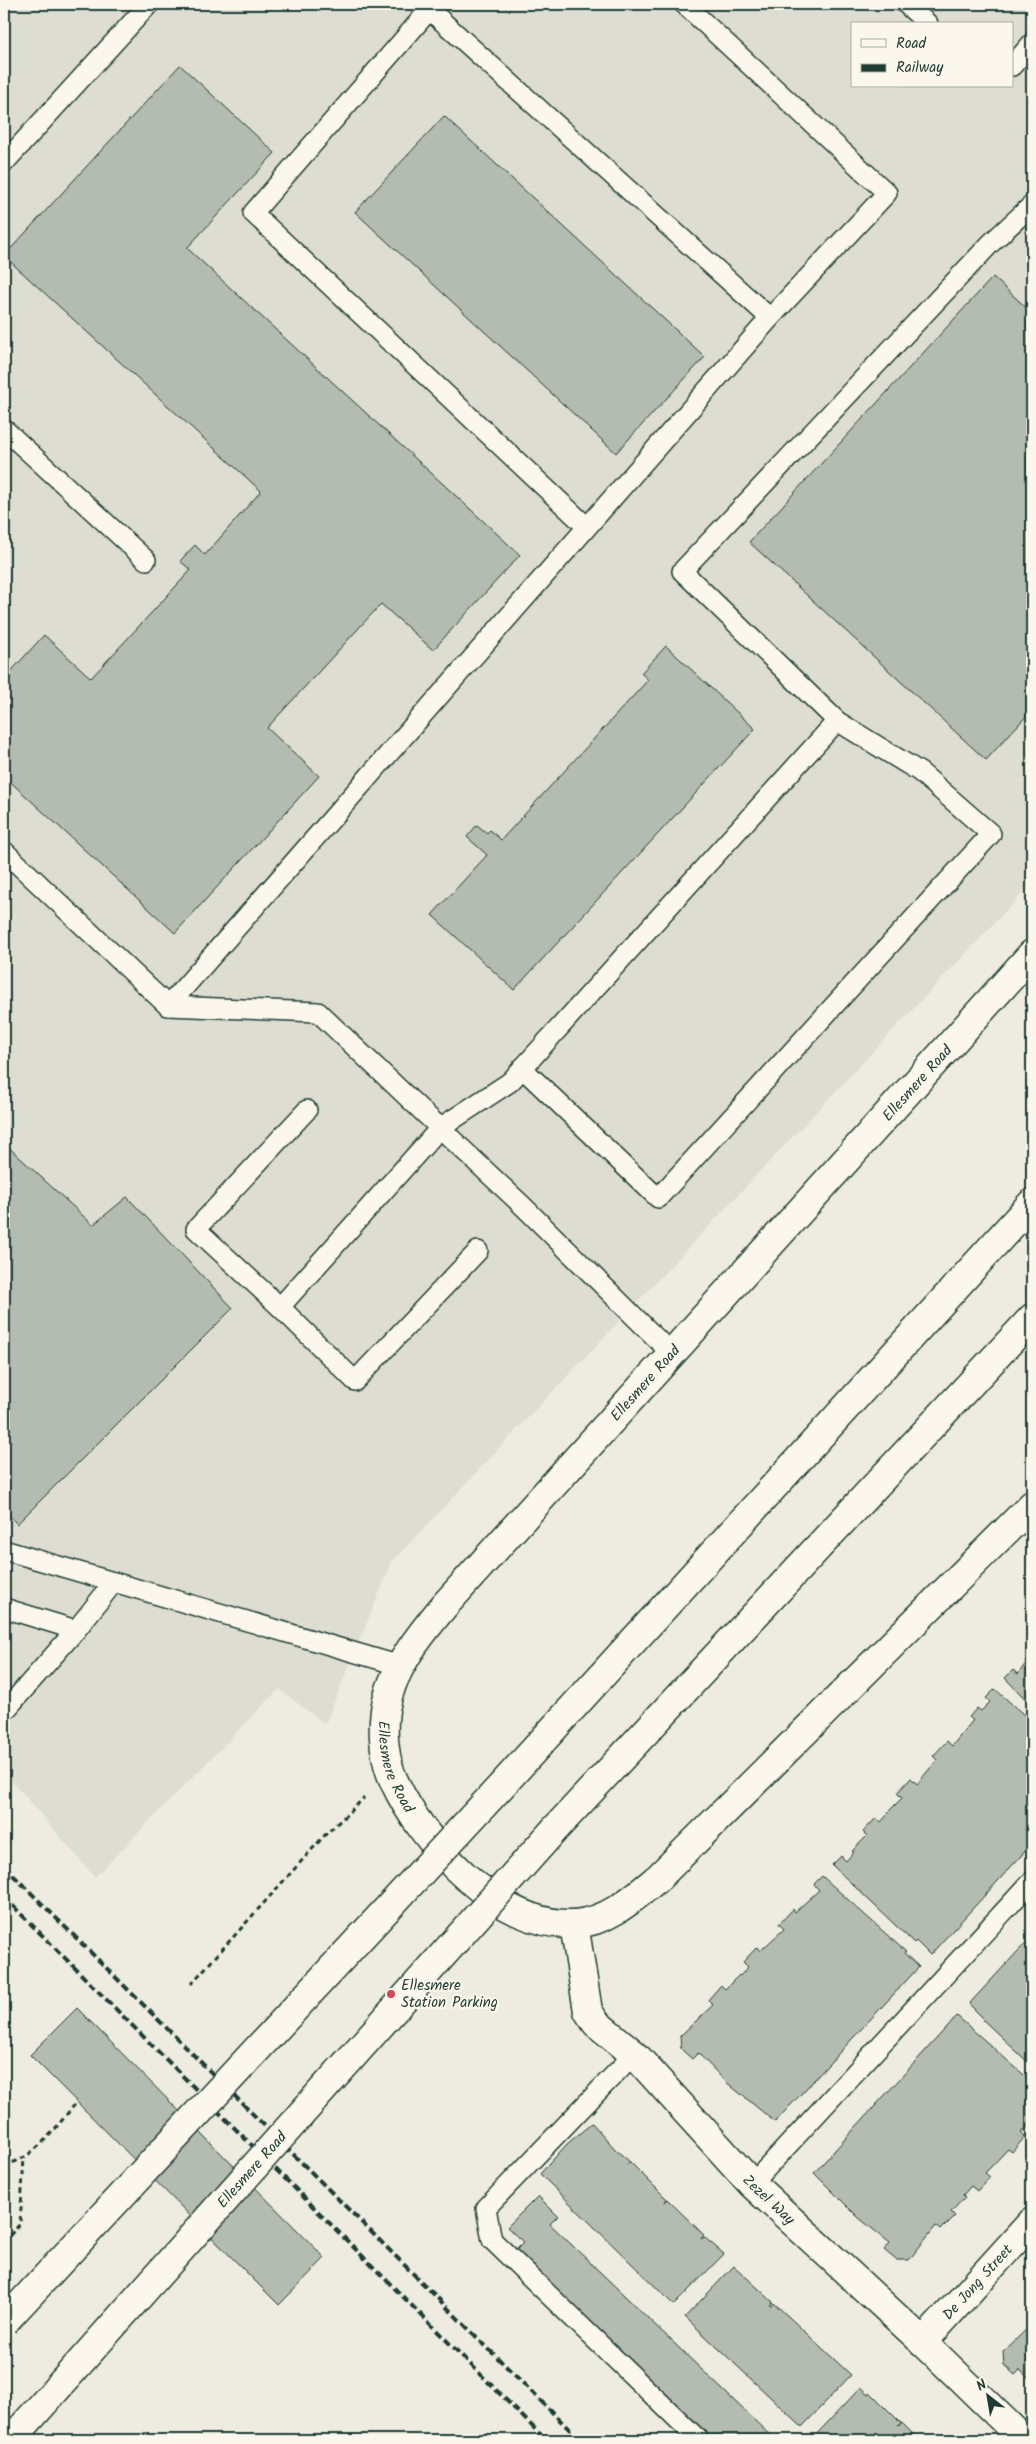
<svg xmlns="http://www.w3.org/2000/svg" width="1036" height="2444" font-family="Kalam,sans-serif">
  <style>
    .built { fill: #ddddd2; fill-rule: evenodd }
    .building { fill: #b4bbb0; stroke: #1f3d34 }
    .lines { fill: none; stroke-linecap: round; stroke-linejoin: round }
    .lane-casing { stroke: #1f3d34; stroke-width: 22 }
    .street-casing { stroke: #1f3d34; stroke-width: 31 }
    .secondary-casing { stroke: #1f3d34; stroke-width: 31 }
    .path { stroke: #1f3d34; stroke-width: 3; stroke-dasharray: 5 4; stroke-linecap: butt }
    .lane { stroke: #fbf7ec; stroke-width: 19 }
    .street { stroke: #fbf7ec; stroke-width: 28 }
    .secondary { stroke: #fbf7ec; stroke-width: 28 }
    .rail { stroke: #1f3d34; stroke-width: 4; stroke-dasharray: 8 4; stroke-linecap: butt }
    .secondary-bridge-casing { stroke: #1f3d34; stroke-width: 31; stroke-linecap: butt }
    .secondary-bridge { stroke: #fbf7ec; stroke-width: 28 }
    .poi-dot { fill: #d1495b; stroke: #fbf7ec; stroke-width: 2 }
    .labels { text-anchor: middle; stroke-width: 4.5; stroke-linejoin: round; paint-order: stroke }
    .street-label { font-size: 15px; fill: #1f3d34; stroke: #fbf7ec }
    .poi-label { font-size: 15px; fill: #1f3d34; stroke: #fbf7ec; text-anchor: start }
  </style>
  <rect width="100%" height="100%" fill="#eeece1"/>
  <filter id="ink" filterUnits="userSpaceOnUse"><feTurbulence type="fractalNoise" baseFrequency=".02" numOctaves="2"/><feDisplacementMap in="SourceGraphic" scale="10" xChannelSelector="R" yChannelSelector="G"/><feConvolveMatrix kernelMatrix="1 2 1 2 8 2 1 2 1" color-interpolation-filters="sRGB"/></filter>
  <g filter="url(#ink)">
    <path class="built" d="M4 4H1032V883L392 1562 325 1724 279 1689 95 1877 4 1772ZM852 24H1012V86H852Z"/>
    <g class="building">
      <polygon points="180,65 275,153 187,248 520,555 433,650 381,604 267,728 319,776 175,933 4,776 4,679 44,635 91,678 191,570 180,561 195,545 205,555 261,491 4,256"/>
      <polygon points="444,116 705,357 616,453 355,212"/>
      <polygon points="993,277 1032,313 1032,714 1030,712 986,760 749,542"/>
      <polygon points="666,646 755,729 514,990 432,915 487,855 467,837 477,825 487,833 490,830 501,840 648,680 641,673"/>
      <polygon points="4,1143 93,1225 127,1197 233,1308 17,1524 4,1510"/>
      <polygon points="1032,1655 1032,1706 1005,1678 1013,1670 1018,1674"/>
      <polygon points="995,1689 1032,1722 1032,1844 930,1955 916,1941 914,1943 832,1865 841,1856 846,1861 854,1852 852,1851 867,1836 863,1832 876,1818 881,1822 889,1813 888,1812 902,1798 897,1793 911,1778 917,1784 937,1760 933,1756 947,1741 952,1746 973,1720 969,1717 977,1708 981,1711 990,1702 986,1698"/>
      <polygon points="822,1876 906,1952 904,1953 919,1967 775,2122 726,2082 698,2053 692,2059 681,2049 680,2036 713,2005 708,2000 721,1985 725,1989 739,1975 740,1976 748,1967 743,1962 757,1947 760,1951 784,1929 779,1924 793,1909 795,1912 819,1890 814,1884"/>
      <polygon points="1032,1936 1032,2066 982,2019 983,2018 969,2004"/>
      <polygon points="77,2008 325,2258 279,2305 30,2055"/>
      <polygon points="957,2016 1032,2082 1032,2123 1021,2133 1025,2137 1012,2152 1008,2149 985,2173 990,2177 977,2191 971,2186 963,2195 965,2197 951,2212 955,2216 941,2230 936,2226 909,2260 896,2260 884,2250 890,2243 859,2218 814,2173"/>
      <polygon points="592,2123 616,2150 630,2162 627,2165 630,2162 667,2199 665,2202 667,2199 704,2235 701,2239 704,2237 724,2254 674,2305 540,2174 567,2144"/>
      <polygon points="538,2196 558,2216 550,2224 775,2440 712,2440 630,2363 515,2250 523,2242 507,2227"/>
      <polygon points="734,2266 773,2302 770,2305 772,2306 774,2303 851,2375 802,2427 685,2317"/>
      <polygon points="1032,2324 1032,2381 1020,2370 1015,2375 1004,2365 1003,2352"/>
      <polygon points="861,2387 869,2394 870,2392 901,2423 898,2426 902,2423 919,2440 816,2440 813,2438"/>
    </g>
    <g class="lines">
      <g class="lane-casing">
        <g id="lane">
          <polyline points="684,4 887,193 770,318"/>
          <polyline points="906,4 928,24"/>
          <polyline points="430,9 253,213 587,527"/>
          <polyline points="1012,66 1032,43"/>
          <polyline points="4,163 149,4"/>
          <polyline points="4,429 146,560"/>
          <polyline points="4,851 168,1006 318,1012 440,1128 280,1307 196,1229 307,1110"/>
          <polyline points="168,1006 770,318 423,4"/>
          <polyline points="522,1068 658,1198 991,834 920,772 837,721 682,571 991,243 1032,205"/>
          <polyline points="280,1307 355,1381 478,1251"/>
          <polyline points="672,1354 524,1207 440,1128 510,1082 837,721"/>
          <polyline points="4,1550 401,1666"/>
          <polyline points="4,1608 76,1630 4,1712"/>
          <polyline points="76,1630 114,1582"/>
          <polyline points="634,2054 486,2208 492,2240 699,2440"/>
          <polyline points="752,2184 1032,1881"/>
        </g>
      </g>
      <g class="street-casing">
        <g id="street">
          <path id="s1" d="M1032 954 444 1606C419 1636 391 1670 385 1710 382 1732 384 1760 394 1781 423 1844 498 1927 574 1924 608 1922 634 1898 659 1877L1032 1505"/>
          <path id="s2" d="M574 1924 588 2011 596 2023 634 2054 752 2184 923 2342 1024 2440"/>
          <path id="s3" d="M923 2342 1032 2222"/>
        </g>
      </g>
      <g class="secondary-casing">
        <g id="secondary">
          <polyline points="504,1783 1032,1203"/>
          <polyline points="555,1829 1032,1318"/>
        </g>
      </g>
      <g class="path">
        <polyline points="191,1984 324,1836 364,1798"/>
        <path d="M4 2165C36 2159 57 2125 77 2102"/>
        <polyline points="4,2242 20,2224 24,2158"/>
      </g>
      <use href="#lane" class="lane"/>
      <use href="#street" class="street"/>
      <use href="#secondary" class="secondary"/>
      <g class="rail">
        <polyline points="4,1866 580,2440"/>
        <polyline points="4,1897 546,2440"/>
      </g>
      <g class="secondary-bridge-casing">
        <g id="secondary-bridge">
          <polyline points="4,2322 504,1783"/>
          <path id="s4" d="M11 2440 555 1829"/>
        </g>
      </g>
      <use href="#secondary-bridge" class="secondary-bridge"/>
    </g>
  </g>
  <circle class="poi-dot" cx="391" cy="1994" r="5"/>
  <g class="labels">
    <g class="street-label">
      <text transform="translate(917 1083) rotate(-48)" y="5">Ellesmere Road</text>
      <text transform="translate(645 1383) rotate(-48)" y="5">Ellesmere Road</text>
      <text dy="5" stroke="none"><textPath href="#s1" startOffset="1058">Ellesmere Road</textPath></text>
      <text dy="5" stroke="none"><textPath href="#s4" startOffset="362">Ellesmere Road</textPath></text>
      <text dy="5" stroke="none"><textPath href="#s2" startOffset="350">Zezel Way</textPath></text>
      <text dy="5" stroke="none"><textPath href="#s3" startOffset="81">De Jong Street</textPath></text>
    </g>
    <g class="poi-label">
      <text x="401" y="1990">Ellesmere<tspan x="401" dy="17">Station Parking</tspan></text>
    </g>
  </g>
  <rect width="1036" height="2444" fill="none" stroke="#fbf7ec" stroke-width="20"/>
  <rect x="10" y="10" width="1016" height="2424" fill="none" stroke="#1f3d34" stroke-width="2" filter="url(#ink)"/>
  <rect x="851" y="22" width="162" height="65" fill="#fbf7ec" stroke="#a3ada2"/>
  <rect x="861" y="39" width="25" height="8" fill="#fbf7ec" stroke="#a3ada2"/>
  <text x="896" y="48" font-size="15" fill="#1f3d34">Road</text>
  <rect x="861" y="64" width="25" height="8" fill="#1f3d34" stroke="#a3ada2"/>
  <text x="896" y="72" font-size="15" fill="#1f3d34">Railway</text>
  <g transform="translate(988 2396) rotate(329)" stroke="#fbf7ec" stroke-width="4" paint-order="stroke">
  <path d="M0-4L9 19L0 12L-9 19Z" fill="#1f3d34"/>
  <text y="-8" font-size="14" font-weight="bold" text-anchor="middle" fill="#1f3d34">N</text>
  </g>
</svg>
